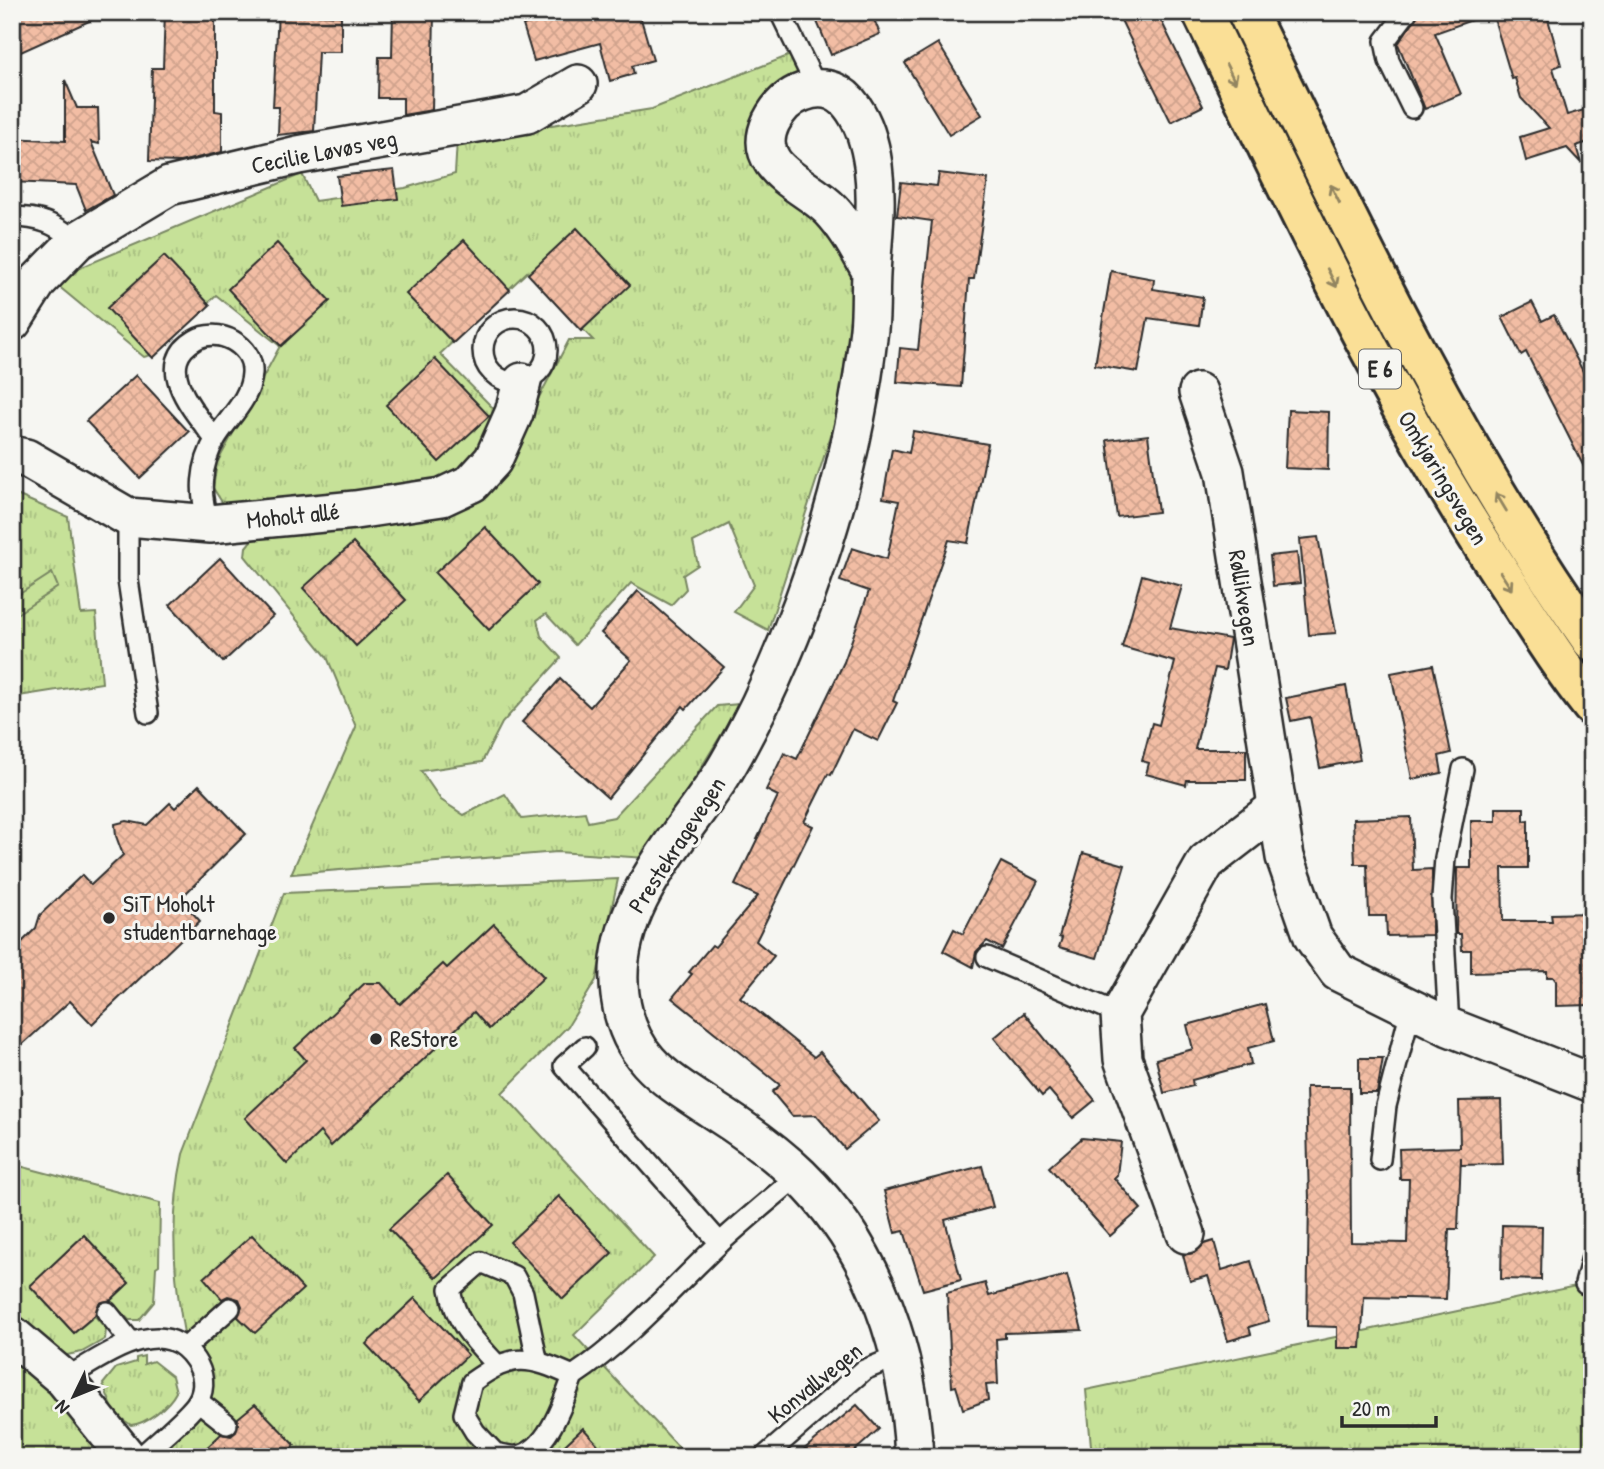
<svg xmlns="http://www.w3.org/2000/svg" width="1604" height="1469" font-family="'Patrick Hand',sans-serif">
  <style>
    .grass { fill: url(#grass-tufts); stroke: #788662; stroke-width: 2 }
    .pitch { fill: #c6e198; stroke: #788662; stroke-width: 2 }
    .building { fill: url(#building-cross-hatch); stroke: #2b2b2b; stroke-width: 2 }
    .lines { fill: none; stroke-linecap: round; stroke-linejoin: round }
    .lane-casing { stroke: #2b2b2b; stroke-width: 24 }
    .street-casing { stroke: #2b2b2b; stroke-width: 42 }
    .highway-casing { stroke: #2b2b2b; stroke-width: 44 }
    .lane { stroke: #f6f6f2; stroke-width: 19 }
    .street { stroke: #f6f6f2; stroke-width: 37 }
    .highway { stroke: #fadf96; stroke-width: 38 }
    .oneway { stroke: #928560 }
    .poi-dot { fill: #2b2b2b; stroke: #f6f6f2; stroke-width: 2.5 }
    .labels { text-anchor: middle; stroke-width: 6; stroke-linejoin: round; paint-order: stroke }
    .shield { fill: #f6f6f2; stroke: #686867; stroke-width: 2 }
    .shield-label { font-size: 23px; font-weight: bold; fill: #2b2b2b }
    .street-label { font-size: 24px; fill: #2b2b2b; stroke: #f6f6f2 }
    .poi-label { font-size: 24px; fill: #2b2b2b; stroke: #f6f6f2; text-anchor: start }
  </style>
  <defs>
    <pattern id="grass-tufts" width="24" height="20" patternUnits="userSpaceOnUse" patternTransform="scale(1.75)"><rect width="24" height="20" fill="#c6e198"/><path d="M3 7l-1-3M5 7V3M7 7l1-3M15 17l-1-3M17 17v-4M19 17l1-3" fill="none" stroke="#aac183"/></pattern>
    <pattern id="building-cross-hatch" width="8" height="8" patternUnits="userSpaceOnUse" patternTransform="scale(1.75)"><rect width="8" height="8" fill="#f2bda4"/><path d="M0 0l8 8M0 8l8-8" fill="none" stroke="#d0a38d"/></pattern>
  </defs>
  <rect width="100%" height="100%" fill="#f6f6f2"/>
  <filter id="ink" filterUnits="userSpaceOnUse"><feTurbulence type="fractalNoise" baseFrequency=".0143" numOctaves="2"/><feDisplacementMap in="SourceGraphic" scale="14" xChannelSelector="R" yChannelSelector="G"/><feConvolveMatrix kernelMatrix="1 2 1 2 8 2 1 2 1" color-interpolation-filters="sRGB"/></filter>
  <g filter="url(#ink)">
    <g class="grass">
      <polygon points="793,54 799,63 797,74 781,85 753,113 750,136 844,249 855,289 841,404 768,630 734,612 754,585 729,524 693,542 698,565 683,575 686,589 671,605 631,583 575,645 546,614 537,620 541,636 561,658 502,723 482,762 421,771 441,800 464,815 505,794 522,819 585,812 588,822 614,817 717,706 740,704 646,858 557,852 291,874 356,727 327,657 245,556 246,547 255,536 501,470 569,340 593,340 527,272 440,354 495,410 491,443 454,481 227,510 213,488 217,463 280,346 216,295 151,355 144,357 51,280 302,174 315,201 405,188 455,174 457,140 652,109"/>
      <polygon points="12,493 68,517 81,614 96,613 102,683 12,697"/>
      <path d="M618 879 596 980 568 1026 502 1093 654 1257 574 1335 688 1457H141L198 1401C179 1315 164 1242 183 1154L284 893Z"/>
      <polygon points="12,1164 160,1203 159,1265 156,1267 154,1302 139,1320 129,1320 110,1301 129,1283 84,1235 30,1286 74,1333 95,1316 106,1329 105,1339 82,1352 62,1356 12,1318"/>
      <polygon points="1585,1284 1592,1288 1592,1457 1092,1457 1086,1390"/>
      <polygon points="12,1352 115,1457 12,1457"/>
      <path d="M144 1356V1364L153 1361 172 1376 176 1392C169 1406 146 1424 131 1425L115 1414 103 1384 116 1368 136 1362V1358Z"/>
    </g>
    <polygon class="pitch" points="52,573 58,587 12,617 12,599"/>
    <g class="building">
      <polygon points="12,12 109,12 12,56"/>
      <polygon points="165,12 215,12 215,111 222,112 222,152 180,162 149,161 152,68 163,68"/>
      <polygon points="278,12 341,16 341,52 318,52 314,131 278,135 279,107 273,107"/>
      <polygon points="393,12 434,13 432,110 403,115 403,98 378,98 379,57 392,57"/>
      <polygon points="566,12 639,12 653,60 632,66 634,74 610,81 600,43 534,61 523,25"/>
      <polygon points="813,12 871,12 880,34 831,55"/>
      <polygon points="1117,12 1157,12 1203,106 1171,122"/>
      <polygon points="1419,12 1483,12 1483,16 1435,33 1461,94 1425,109 1398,44"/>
      <polygon points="1492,12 1546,12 1561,65 1553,68 1567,115 1584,110 1592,135 1592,141 1576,146 1581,163 1567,148 1526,161 1520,137 1549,128 1521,98 1515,78 1512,79"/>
      <polygon points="938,43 982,115 949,135 905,63"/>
      <polygon points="65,80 77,108 98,108 99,144 91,142 113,195 86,210 76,185 12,182 12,138 65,141"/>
      <polygon points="394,170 398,199 341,206 337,176"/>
      <polygon points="939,173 988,179 974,279 969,279 961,387 897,382 900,348 918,350 932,221 897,216 901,182 937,186"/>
      <polygon points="577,228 630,285 581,331 528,274"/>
      <polygon points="464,240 510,290 453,343 406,294"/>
      <polygon points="277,243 330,301 281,346 228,289"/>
      <polygon points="164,256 210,305 153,358 107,308"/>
      <polygon points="1111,271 1154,279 1153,289 1203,297 1199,325 1148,318 1138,372 1095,365"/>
      <polygon points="1532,302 1542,321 1554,315 1592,389 1592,483 1526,352 1521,355 1502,317"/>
      <polygon points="435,359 489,416 439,462 386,405"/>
      <polygon points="136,375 189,432 140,478 86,421"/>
      <polygon points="1288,410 1329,412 1328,470 1285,468"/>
      <polygon points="913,431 988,444 968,543 949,540 893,701 897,703 878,741 853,729 831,775 828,774 804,822 813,826 756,941 774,956 740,997 814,1057 820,1052 879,1121 845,1149 816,1115 792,1116 772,1092 780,1085 672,998 692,974 689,972 712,945 715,947 758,896 735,885 778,796 766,790 784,753 797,759 844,662 869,591 840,581 852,548 887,559 899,501 883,498 892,449 909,453"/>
      <polygon points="1148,435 1158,512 1117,517 1107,440"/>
      <polygon points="485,527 538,584 489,630 435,573"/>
      <polygon points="1318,537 1336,633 1309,635 1300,539"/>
      <polygon points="353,543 406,600 356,646 303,588"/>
      <polygon points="1297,553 1300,583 1273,586 1270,556"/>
      <polygon points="220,558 273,616 223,662 170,605"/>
      <polygon points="1142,575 1182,586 1170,628 1230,639 1225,670 1215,668 1195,749 1246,749 1246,780 1187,780 1186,785 1146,774 1149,763 1142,761 1152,723 1159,725 1175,662 1122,647"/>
      <polygon points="638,591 724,667 686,709 683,706 608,798 522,722 560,679 590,707 631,660 601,633"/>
      <polygon points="1433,665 1451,753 1439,756 1442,773 1412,779 1391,673"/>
      <polygon points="1346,686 1360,760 1320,768 1310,717 1291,721 1286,698"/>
      <polygon points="199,785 246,834 180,899 200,921 92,1024 70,1001 12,1054 12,952 36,928 40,915 82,875 91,885 123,855 116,836 115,824 127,821 147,825 170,803 175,808"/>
      <polygon points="1496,808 1524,808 1524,821 1528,820 1528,868 1502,868 1503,921 1552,921 1551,914 1591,913 1591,1005 1556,1006 1556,981 1553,977 1547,977 1547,971 1471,973 1471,950 1462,950 1461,934 1456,934 1457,868 1471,868 1471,821 1496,821"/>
      <polygon points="1411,817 1413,870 1432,869 1432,935 1387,936 1386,916 1369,916 1367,864 1355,864 1353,819"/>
      <polygon points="1083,853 1125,865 1097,958 1059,947 1062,938 1059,937"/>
      <polygon points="1001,862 1038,881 1002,949 987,941 976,952 973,967 943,951 954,929 963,934"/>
      <polygon points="494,924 544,977 489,1029 474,1012 331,1146 320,1132 287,1164 245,1118 306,1060 295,1048 365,983 381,983 400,1004 443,964 447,968"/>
      <polygon points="1265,1004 1274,1041 1248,1048 1251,1064 1192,1080 1193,1086 1164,1093 1156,1059 1193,1049 1187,1025"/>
      <polygon points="1024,1013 1095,1100 1073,1118 1049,1090 1042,1096 994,1038"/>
      <polygon points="1359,1058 1383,1058 1377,1093 1359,1093"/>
      <polygon points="1306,1087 1350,1087 1351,1242 1407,1243 1409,1179 1400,1179 1399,1149 1460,1147 1459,1101 1501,1100 1503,1164 1461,1165 1461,1157 1458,1229 1449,1229 1446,1299 1364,1297 1361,1348 1337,1348 1337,1327 1307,1326 1309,1200"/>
      <polygon points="1082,1138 1121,1142 1117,1175 1114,1178 1141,1209 1110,1236 1049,1167"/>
      <polygon points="982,1166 993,1207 945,1220 961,1280 923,1290 904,1231 895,1233 884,1191"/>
      <polygon points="447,1175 493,1225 436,1278 389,1229"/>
      <polygon points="559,1196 612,1253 563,1299 510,1242"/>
      <polygon points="1502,1225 1542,1226 1541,1280 1501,1279"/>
      <polygon points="84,1235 129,1283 111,1300 99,1303 95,1315 74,1333 30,1286"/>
      <polygon points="252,1235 303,1289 255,1333 238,1317 242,1306 239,1299 228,1296 222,1299 204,1278"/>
      <polygon points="1214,1241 1222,1270 1251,1261 1269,1321 1249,1327 1251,1334 1228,1341 1208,1276 1190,1281 1183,1255 1194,1253 1204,1244"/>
      <polygon points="1067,1275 1082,1330 1005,1333 1005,1338 996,1339 998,1384 986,1385 988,1400 963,1409 956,1386 952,1387 947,1293 985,1283 989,1296"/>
      <polygon points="415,1298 468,1355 419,1401 366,1344"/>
      <polygon points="255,1404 295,1445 282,1457 197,1457 221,1434 231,1436 236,1432 238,1418"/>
      <polygon points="857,1405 879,1429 848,1457 795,1457"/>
      <polygon points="583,1428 609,1457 552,1457"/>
    </g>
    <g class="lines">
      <g class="lane-casing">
        <g id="lane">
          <polyline points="780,12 817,88"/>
          <polyline points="1407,12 1385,41 1389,61 1412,108"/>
          <path d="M12 217C40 217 55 224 77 241"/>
          <circle cx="515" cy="350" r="32"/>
          <polyline points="128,517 128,580 148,713"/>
          <path d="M210 524C198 496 200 465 216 438 228 418 251 399 252 373 254 345 218 326 195 340 151 366 196 414 215 439"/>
          <polyline points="987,957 1120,1014"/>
          <polyline points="1449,1027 1442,899 1445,858 1463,769"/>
          <polyline points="585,1047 564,1066 720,1243"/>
          <polyline points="1380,1160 1386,1106 1411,1009"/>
          <polyline points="1585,1284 1592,1257"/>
          <polyline points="107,1312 131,1342"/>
          <polyline points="186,1347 230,1308"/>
          <path d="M496 1364C474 1340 455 1322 450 1289L481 1262 514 1276 523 1293 537 1359"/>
          <path d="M573 1376C564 1400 548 1452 517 1456 511 1457 501 1454 495 1453L475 1432 464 1414 472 1382C513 1352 528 1356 573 1376 629 1339 672 1288 721 1242 746 1219 773 1197 799 1175"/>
          <path d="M64 1379C102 1358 162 1310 195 1360 203 1372 206 1387 198 1401 190 1415 155 1443 141 1457"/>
          <polyline points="198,1401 227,1424"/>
          <polyline points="764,1457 864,1370 901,1355"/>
        </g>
      </g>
      <g class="street-casing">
        <g id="street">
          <path d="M871 271C859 250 848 228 831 210 807 184 749 169 771 122 778 108 788 97 803 92 850 75 868 130 873 165 878 204 873 235 871 274 870 292 871 311 869 329 855 458 816 587 760 704 748 728 735 754 721 776 678 841 609 911 620 995 628 1058 664 1078 713 1110 743 1129 774 1151 800 1176 876 1250 909 1353 914 1457"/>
          <polyline points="12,322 38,281 77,241 169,186 298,155 527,114 578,84"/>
          <polyline points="1198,392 1225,472 1285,857 1313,937 1338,972 1449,1027 1592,1083"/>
          <polyline points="12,455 26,458 128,517 210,524 355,510 442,497 472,483 493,460 514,413 522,382"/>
          <polyline points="1186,1234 1123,1059 1120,1014 1206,862 1276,808"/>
          <polyline points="12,1335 64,1379 127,1457"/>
        </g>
      </g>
      <g class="highway-casing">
        <g id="highway">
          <path d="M1202 12C1295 204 1385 396 1502 575 1531 619 1559 665 1592 706"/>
          <path d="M1247 12C1351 227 1454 445 1592 641"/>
        </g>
      </g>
      <use href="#lane" class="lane"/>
      <use href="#street" class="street"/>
      <use href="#highway" class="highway"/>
    </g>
    <defs><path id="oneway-shaft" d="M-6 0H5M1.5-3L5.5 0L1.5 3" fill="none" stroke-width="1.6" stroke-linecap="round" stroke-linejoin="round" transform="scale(1.75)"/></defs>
    <g class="oneway">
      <use href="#oneway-shaft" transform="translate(1231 74) rotate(64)"/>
      <use href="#oneway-shaft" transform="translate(1335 194) rotate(-116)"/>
      <use href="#oneway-shaft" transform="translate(1332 278) rotate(63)"/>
      <use href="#oneway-shaft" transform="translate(1501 502) rotate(-121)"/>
      <use href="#oneway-shaft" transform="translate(1506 581) rotate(57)"/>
    </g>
  </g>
  <g class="poi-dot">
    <circle cx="109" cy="918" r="7"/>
    <circle cx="376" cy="1039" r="7"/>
  </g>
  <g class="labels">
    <rect class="shield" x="1359" y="349.5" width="42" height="39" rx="5"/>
    <g class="shield-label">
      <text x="1380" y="377">E 6</text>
    </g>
    <g class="street-label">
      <text transform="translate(324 152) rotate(-11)" y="8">Cecilie Løvøs veg</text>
      <text transform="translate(1443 478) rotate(59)" y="8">Omkjøringsvegen</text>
      <text transform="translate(293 516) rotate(-6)" y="8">Moholt allé</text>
      <text transform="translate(1244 598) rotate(81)" y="8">Røllikvegen</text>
      <text transform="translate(677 845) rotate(-57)" y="8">Prestekragevegen</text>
      <text transform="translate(815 1383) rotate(-39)" y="8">Konvallvegen</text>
    </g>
    <g class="poi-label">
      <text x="123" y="912">SiT Moholt<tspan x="123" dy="28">studentbarnehage</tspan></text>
      <text x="390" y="1047">ReStore</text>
    </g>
  </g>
  <rect width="1604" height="1469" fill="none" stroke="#f6f6f2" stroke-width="42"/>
  <rect x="21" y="21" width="1562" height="1427" fill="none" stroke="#2b2b2b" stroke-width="2.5" filter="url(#ink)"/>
  <g transform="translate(74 1396) rotate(227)" stroke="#f6f6f2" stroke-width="5" paint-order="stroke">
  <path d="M0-5L12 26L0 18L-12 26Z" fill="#2b2b2b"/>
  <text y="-10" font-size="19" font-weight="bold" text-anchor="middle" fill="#2b2b2b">N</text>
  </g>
  <path d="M1342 1416v10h94v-10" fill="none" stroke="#2b2b2b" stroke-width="3.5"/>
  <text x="1352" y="1416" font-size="21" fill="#2b2b2b" stroke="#f6f6f2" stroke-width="5" paint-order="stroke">20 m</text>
</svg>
